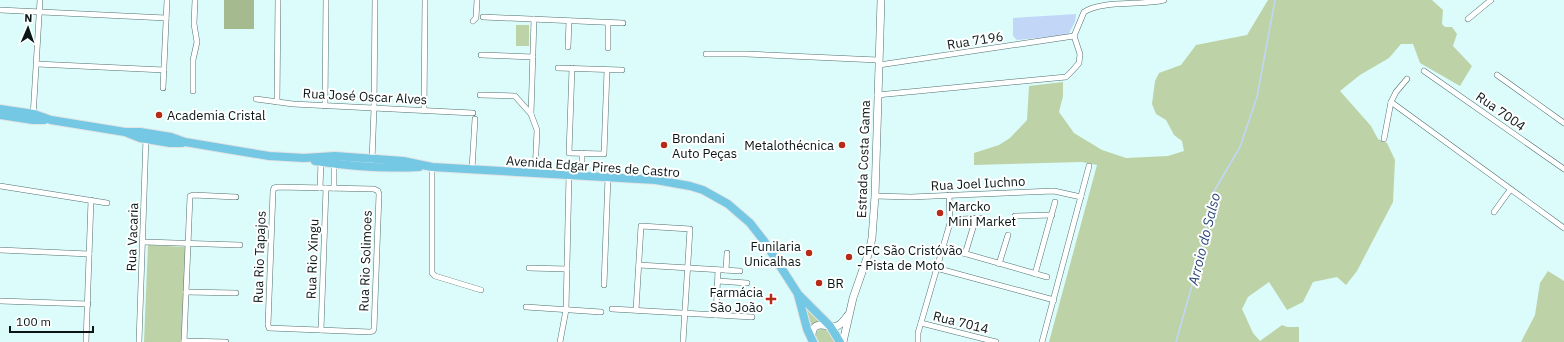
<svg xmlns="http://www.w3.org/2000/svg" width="1564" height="342" font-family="'IBM Plex Sans',sans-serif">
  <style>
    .green { fill: #bed2a8 }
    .forest { fill: #a6ba8f }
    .water { fill: #c2d7f8 }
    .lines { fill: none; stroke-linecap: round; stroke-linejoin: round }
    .stream { stroke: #c2d7f8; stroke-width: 1.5 }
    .street-casing { stroke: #526f6e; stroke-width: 6 }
    .secondary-casing { stroke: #526f6e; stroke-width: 8 }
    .primary-casing { stroke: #e2e3e3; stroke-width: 10 }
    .street { stroke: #fff; stroke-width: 5 }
    .secondary { stroke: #fff; stroke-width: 7 }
    .primary { stroke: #74c8e3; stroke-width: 8 }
    .poi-dot { fill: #b72a18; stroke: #fff; stroke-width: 1.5 }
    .labels { text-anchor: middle; stroke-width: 4; stroke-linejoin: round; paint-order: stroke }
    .street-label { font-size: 13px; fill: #0a1616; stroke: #fff }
    .poi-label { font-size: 13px; fill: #0a1616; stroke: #fff; text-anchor: start }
    .water-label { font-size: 14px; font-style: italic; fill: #29487b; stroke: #fff }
  </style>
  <rect width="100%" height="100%" fill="#dbfcfb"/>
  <g class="green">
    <polygon points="1268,0 1432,0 1443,10 1442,24 1445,27 1452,27 1457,34 1453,46 1472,66 1460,86 1420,63 1413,44 1401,44 1389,58 1360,75 1340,91 1371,126 1378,139 1387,143 1395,160 1393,202 1357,271 1346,285 1337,277 1313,282 1303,302 1287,310 1269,282 1248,297 1242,309 1253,333 1260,341 1282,325 1287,327 1299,327 1299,342 1049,342 1097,165 1082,162 974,165 974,153 999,145 1010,138 1027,120 1029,86 1063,82 1063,96 1059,112 1074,133 1102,150 1126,158 1168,156 1184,151 1182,141 1174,135 1166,120 1156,114 1152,104 1155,81 1159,73 1181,65 1196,45 1247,35"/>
    <rect x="516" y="25" width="13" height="21"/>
    <polygon points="148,245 186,247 183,342 144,342"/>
    <polygon points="1548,271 1564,281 1564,342 1521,342 1535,315 1540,283"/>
    <polygon points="805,306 821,322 812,327"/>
    <path d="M820 329C829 328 831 336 836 342H819C816 337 814 333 820 329Z"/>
  </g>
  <rect class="forest" x="224" y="0" width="30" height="29"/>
  <polygon class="water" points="1076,14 1075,22 1068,35 1017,40 1013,36 1013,18"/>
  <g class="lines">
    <polyline class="stream" points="1176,342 1200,257 1213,193 1240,147 1257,97 1275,0"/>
    <g class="street-casing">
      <g id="street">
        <polyline points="0,10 166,18"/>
        <polyline points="483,17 623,23"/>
        <polyline points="1468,19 1491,0"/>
        <polyline points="473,21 476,18 477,0"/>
        <polyline points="568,47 569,21"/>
        <polyline points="608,48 608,23"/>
        <polyline points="706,54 746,54 878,60"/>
        <polyline points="481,55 533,57"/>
        <polyline points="37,64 164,70"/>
        <polyline points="879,65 1074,36"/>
        <polyline points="558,68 622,70"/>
        <polyline points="572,68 569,153 604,154 607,70"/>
        <polyline points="1424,71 1564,169"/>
        <polyline points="1497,75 1564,123"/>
        <polyline points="163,88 167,0"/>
        <polyline points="193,91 193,60 197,42 194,24 195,0"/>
        <polyline points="480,95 515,96 531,114 537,130 535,173"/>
        <path d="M877 95 1066 77 1073 70 1079 63 1080 54 1074 36 1084 12C1103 0 1140 6 1164 0"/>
        <polyline points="256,99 293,104 473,113"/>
        <polyline points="277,102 278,0"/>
        <polyline points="1391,102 1564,228"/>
        <polyline points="325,106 326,0"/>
        <polyline points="424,110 425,0"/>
        <polyline points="531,114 534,19"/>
        <polyline points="33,117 40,0"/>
        <polyline points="1384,139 1391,102 1396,92 1407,79"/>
        <polyline points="372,161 374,108 375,0"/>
        <polyline points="432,167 432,273 435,276 481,290"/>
        <polyline points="472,169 475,119"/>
        <polyline points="582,175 582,153"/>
        <polyline points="0,186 107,203"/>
        <polygon points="278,187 374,189 378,191 379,194 374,329 373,331 370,332 269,328 268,325 273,191 274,188"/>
        <polyline points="320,188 321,162"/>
        <polyline points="334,188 334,164"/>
        <polyline points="875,196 911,197 1054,191 1081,197"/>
        <polyline points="1494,212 1510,190"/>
        <polyline points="1015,216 1052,215"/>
        <polyline points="963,219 983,218"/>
        <polyline points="144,242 240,245"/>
        <polyline points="942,247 1047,277"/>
        <polyline points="0,250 89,254"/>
        <polyline points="965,254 976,218"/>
        <polyline points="999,264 1008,235"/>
        <polyline points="639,265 740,271"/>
        <polyline points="529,268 567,269"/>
        <polyline points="936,268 1054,300"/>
        <polyline points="726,270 727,253"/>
        <polyline points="1035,274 1055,202"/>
        <polyline points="718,281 747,283"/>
        <polyline points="604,285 608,177"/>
        <polyline points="186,292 236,293"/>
        <polyline points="0,301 88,304"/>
        <polyline points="526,307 601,312"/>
        <polyline points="612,309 752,317"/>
        <polyline points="636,310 641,226 690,229 683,342"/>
        <polyline points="716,315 718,270"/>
        <polyline points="921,323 996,342"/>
        <polyline points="321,330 326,188"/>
        <polyline points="184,341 226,342"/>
        <polyline points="86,342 91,200"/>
        <polyline points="139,342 146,137"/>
        <polyline points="184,342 190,196 193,195 236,197"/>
        <polyline points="560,342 566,310 569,174"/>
        <polyline points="918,342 918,333 950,223 949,195"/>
        <polyline points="1042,342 1089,166"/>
      </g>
    </g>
    <g class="secondary-casing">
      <g id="secondary">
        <path d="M812 339C811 316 828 329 837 326 842 324 845 319 848 315"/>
        <polyline points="843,342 853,298 869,252 872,238 875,196 881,0"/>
      </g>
    </g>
    <g class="primary-casing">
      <g id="primary">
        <polyline points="0,109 34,114 51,120 125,132 140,138 170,143 182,143"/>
        <polyline points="0,115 33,120 44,120"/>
        <polyline points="125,132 140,132 171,137 185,142 269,156 304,158 335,156 403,161 432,167 656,180 690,186 703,190 728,204 750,223 764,241 798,294 830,326 840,342"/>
        <path d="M315 161C349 166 385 169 419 167"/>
        <polyline points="798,295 807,329 813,342"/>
      </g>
    </g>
    <use href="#street" class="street"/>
    <use href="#secondary" class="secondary"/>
    <use href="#primary" class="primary"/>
  </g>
  <g class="poi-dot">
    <circle cx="159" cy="115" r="4"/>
    <circle cx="664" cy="145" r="4"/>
    <circle cx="842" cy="145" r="4"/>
    <circle cx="940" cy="213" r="4"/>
    <circle cx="809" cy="253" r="4"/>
    <circle cx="849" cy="257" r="4"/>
    <circle cx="819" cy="283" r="4"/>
    <path d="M769 293h4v4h4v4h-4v4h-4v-4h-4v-4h4z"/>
  </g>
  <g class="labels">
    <g class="street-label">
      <text transform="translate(975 40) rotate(-9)" y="5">Rua 7196</text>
      <text transform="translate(365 96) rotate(3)" y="5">Rua José Oscar Alves</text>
      <text transform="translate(1501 111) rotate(35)" y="5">Rua 7004</text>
      <text transform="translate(863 159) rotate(-88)" y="5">Estrada Costa Gama</text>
      <text transform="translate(593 166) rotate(4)" y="5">Avenida Edgar Pires de Castro</text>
      <text transform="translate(978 183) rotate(-3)" y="5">Rua Joel Iuchno</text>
      <text transform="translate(132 237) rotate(-88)" y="5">Rua Vacaria</text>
      <text transform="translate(259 257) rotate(-88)" y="5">Rua Rio Tapajos</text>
      <text transform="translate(312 259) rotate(-88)" y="5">Rua Rio Xingu</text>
      <text transform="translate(365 261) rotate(-88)" y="5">Rua Rio Solimoes</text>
      <text transform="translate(961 322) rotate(14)" y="5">Rua 7014</text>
    </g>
    <g class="poi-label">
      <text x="167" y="120">Academia Cristal</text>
      <text x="672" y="143">Brondani<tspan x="672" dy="15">Auto Peças</tspan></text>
      <text x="834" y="150" text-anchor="end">Metalothécnica</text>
      <text x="948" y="211">Marcko<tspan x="948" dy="15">Mini Market</tspan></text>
      <text x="801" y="251" text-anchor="end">Funilaria<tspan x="801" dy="15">Unicalhas</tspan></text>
      <text x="857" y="255">CFC São Cristóvão<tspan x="857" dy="15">- Pista de Moto</tspan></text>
      <text x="827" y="288">BR</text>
      <text x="763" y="297" text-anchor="end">Farmácia<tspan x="763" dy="15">São João</tspan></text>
    </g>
    <g class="water-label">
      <text transform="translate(1204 239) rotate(-76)" y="5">Arroio do Salso</text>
    </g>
  </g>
  <g transform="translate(28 28) rotate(2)" stroke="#ffffff" stroke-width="3" paint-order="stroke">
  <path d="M0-3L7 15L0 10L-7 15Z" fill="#0a1616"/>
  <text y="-6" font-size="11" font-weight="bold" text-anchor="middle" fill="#0a1616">N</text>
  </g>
  <path d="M10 326v6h83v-6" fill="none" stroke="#0a1616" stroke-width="2"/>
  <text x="16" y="326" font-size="12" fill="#0a1616" stroke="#ffffff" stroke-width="3" paint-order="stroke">100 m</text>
</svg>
